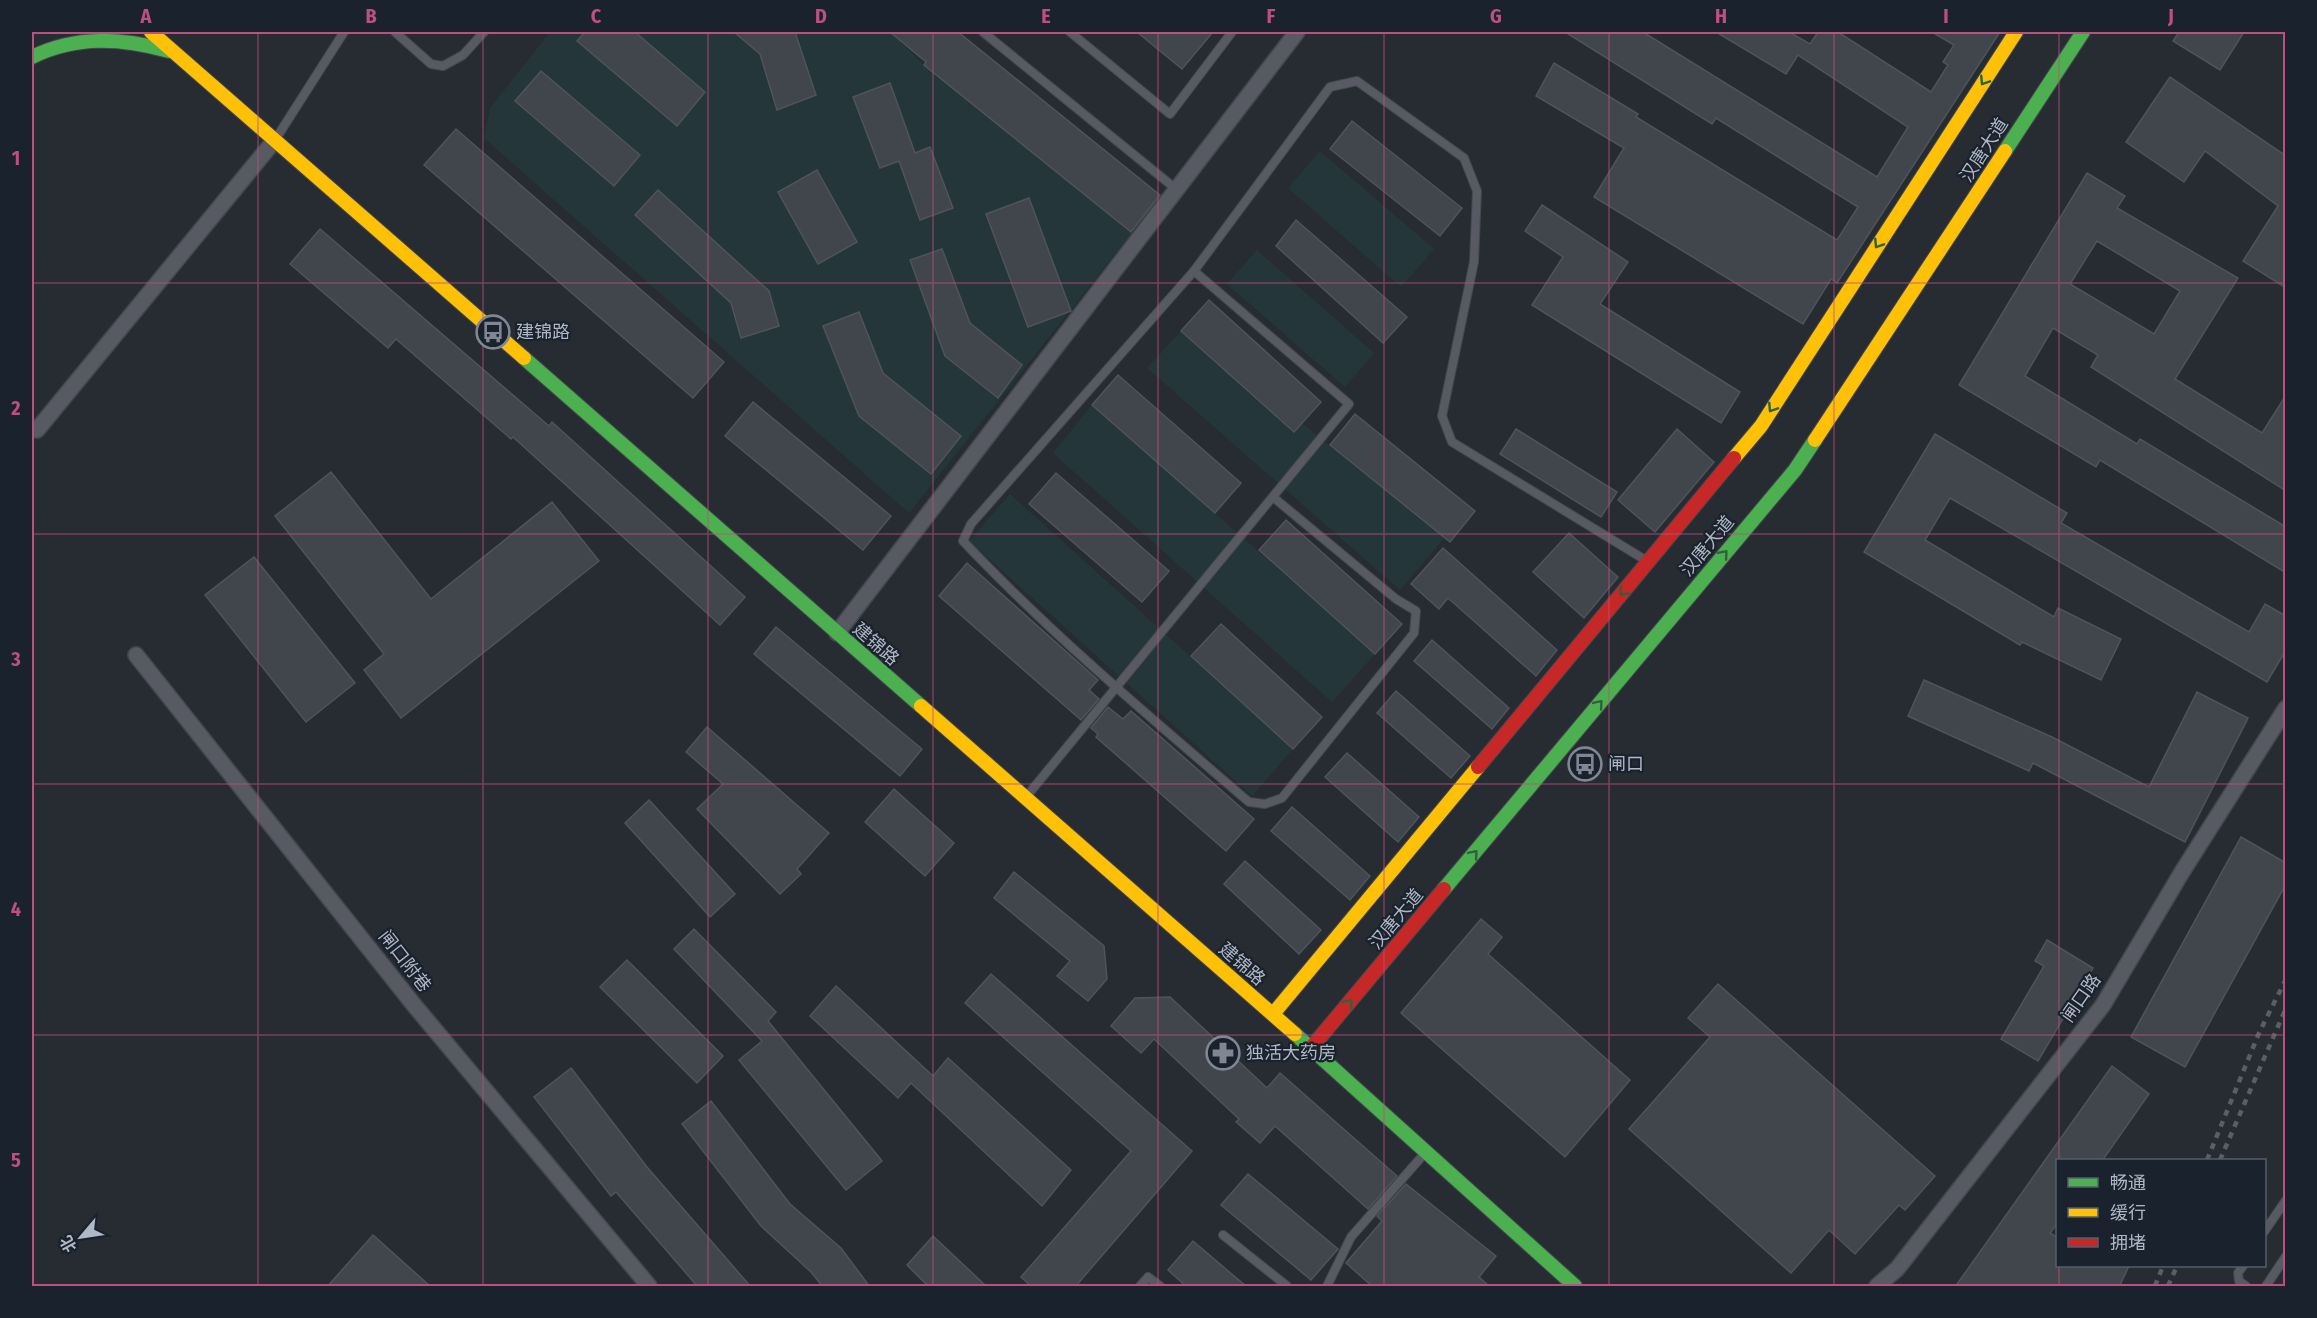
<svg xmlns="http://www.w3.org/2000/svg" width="2317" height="1318" font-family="'Fira Sans Condensed','Noto Sans SC',sans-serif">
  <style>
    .green { fill: #243639 }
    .building { fill: #41464c; stroke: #4f535c; stroke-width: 1.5; fill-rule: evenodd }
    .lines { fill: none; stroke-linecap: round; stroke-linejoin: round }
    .lane-casing { stroke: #43474d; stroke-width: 10 }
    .street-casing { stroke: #43474d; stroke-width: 18 }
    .fast-casing { stroke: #43474d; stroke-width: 16 }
    .slow-casing { stroke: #43474d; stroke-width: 16 }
    .jam-casing { stroke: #43474d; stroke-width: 16 }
    .lane { stroke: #575a62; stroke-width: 8 }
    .street { stroke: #575a62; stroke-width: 15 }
    .fast { stroke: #4caf50; stroke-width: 14 }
    .slow { stroke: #ffc107; stroke-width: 14 }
    .jam { stroke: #c62828; stroke-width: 14 }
    .rail { stroke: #5a5e65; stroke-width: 4.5; stroke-dasharray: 6 6; stroke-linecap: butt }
    .oneway { stroke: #30613d }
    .grid { fill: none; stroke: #bc5080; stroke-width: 1.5; stroke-opacity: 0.55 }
    .labels { text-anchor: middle; stroke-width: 4.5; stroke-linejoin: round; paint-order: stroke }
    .street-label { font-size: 18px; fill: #b0b8c6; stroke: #1a222e }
    .poi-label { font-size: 18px; fill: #b0b8c6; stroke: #1a222e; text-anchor: start }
    .neatline { fill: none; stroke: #bc5080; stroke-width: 2 }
    .grid-label { font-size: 20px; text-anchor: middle; font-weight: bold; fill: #bc5080 }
  </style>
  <rect width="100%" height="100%" fill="#272c33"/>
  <g class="green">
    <polygon points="550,32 890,32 924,65 1132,233 909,513 484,138 490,108"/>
    <polygon points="1320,151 1434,249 1401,287 1288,188"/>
    <polygon points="1257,250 1374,353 1345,387 1227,284"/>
    <polygon points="1181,331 1293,432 1302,423 1444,538 1400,590 1147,368"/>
    <polygon points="1092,405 1375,654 1332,702 1053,453"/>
    <polygon points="1010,494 1293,749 1252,796 969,541"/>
  </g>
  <g class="building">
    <polygon points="585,32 635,32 705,92 677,126 577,41"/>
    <polygon points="734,32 795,32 816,95 777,110 760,54"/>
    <polygon points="890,32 958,32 1160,195 1131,232 924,65 926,62"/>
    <polygon points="1137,32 1213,32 1182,69"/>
    <polygon points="1565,32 1643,32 1877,177 1908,127 1798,55 1786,74 1716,32 1789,32 1810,44 1818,32 1838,32 1931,92 1948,65 1943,62 1954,45 1932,32 2000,32 1837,283 1831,279 1803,324 1594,197 1624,148 1536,96 1554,63 1638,114 1636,117 1837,240 1858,207 1716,118 1712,124"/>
    <polygon points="2179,32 2244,32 2220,70 2173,41"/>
    <polygon points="541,71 640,155 614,186 515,101"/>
    <polygon points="2170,77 2286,156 2286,288 2243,261 2278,206 2205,151 2184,182 2126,142"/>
    <polygon points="890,83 915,153 930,147 953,208 920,220 899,161 880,168 853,97"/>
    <polygon points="1352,121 1462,208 1440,236 1330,149"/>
    <polygon points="456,129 724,362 693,398 424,165"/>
    <polygon points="817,170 857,242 818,264 778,192"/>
    <path d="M2087 173 2125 196 2117 208 2238 278 2175 379 2262 433 2286 395V491L2091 367 2098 355 2053 328 2025 376 2137 444 2140 439 2286 527V573L2100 460 2096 467 1959 385ZM2097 241 2180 291 2154 334 2070 284Z"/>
    <polygon points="658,190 769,291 779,326 741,338 731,303 635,215"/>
    <polygon points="1029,198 1071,311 1028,327 986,214"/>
    <polygon points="1542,205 1628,262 1600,304 1740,392 1721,423 1532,305 1563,257 1525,231"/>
    <polygon points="1296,220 1407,317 1383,343 1276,246"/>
    <polygon points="320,229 549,426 552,422 745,597 720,625 513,437 511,439 396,339 388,348 290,264"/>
    <polygon points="942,249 970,323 1022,365 998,398 945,356 910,260"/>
    <polygon points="1209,300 1321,402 1294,432 1181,331"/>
    <polygon points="859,312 883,373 961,436 931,474 859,416 823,326"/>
    <polygon points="1118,375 1241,483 1215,513 1092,405"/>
    <polygon points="753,402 891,516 863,550 725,436"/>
    <polygon points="1355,414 1475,511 1450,542 1330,445"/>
    <polygon points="1516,429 1617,492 1601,517 1500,454"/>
    <polygon points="1677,429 1714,462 1655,532 1618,500"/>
    <polygon points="1935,434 2067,513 2061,523 2249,632 2265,604 2286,616 2286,650 2267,682 1950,498 1925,540 2054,617 2058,608 2121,639 2101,680 2022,642 2020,645 1864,552"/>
    <polygon points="331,472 431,599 552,502 599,561 401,718 364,670 384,654 275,516"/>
    <polygon points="1056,473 1169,571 1142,602 1029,504"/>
    <polygon points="1286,520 1402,624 1375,654 1259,550"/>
    <polygon points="1569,533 1618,577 1584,618 1533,572"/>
    <polygon points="1443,548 1557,650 1536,676 1448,598 1439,609 1411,584"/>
    <polygon points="254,557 355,683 306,722 205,595"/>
    <polygon points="967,563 1098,680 1089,690 1099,699 1081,720 939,596"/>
    <polygon points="1221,624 1322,717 1293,749 1191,656"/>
    <polygon points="776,627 922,749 900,776 754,654"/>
    <polygon points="1432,640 1509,708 1492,729 1414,661"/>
    <polygon points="1924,680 2052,737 2149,787 2197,692 2248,718 2185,842 2033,763 2029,771 1908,716"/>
    <polygon points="1396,691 1470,756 1451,778 1377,713"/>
    <polygon points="1108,707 1123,719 1131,711 1254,819 1226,851 1096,737 1098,734 1091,728"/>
    <polygon points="707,727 829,833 797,869 801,874 780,894 697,809 723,784 686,752"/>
    <polygon points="1347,753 1419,817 1398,842 1325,777"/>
    <polygon points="894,789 954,843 925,876 865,822"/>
    <polygon points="649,800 735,894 710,917 625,823"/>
    <polygon points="1292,807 1370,876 1350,900 1271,831"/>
    <polygon points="2241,837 2286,863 2286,884 2185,1067 2131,1037"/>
    <polygon points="1245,861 1321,930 1299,954 1224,884"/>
    <polygon points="1014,872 1104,946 1107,979 1088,1001 1057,976 1070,961 994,898"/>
    <polygon points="1481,919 1502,937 1488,954 1630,1080 1565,1157 1401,1013"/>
    <polygon points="694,929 776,1012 768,1021 882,1161 846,1190 739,1060 762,1041 674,949"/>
    <polygon points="2047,940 2093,968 2038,1061 2001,1039 2044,966 2035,961"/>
    <polygon points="627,960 723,1056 697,1083 600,987"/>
    <polygon points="991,974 1192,1151 1075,1287 1032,1287 1021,1277 1131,1151 965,1003"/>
    <polygon points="1718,984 1935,1176 1905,1210 1899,1205 1855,1254 1829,1230 1791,1273 1629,1129 1710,1037 1688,1018"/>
    <polygon points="836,986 933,1076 948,1058 1071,1170 1042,1206 911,1083 898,1098 810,1016"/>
    <polygon points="1170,997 1267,1088 1280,1073 1397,1176 1368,1209 1275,1126 1260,1143 1236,1122 1239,1119 1154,1039 1141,1053 1111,1026 1135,998"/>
    <polygon points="2112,1066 2149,1094 2102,1161 2058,1161 2058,1223 2050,1233 2058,1238 2058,1266 2129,1266 2119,1287 1955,1287"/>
    <polygon points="571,1068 647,1167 751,1287 698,1287 616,1192 611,1196 534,1097"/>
    <polygon points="711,1101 790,1204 841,1248 870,1287 823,1287 811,1272 761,1226 682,1124"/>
    <polygon points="1248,1174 1338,1249 1311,1280 1221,1205"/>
    <polygon points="1406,1184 1496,1256 1479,1277 1490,1287 1373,1287 1346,1263 1382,1221 1377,1216"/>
    <polygon points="373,1235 431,1287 327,1287"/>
    <polygon points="933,1236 987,1287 929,1287 907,1265"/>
    <polygon points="1193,1241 1247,1287 1187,1287 1168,1270"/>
  </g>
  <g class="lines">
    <g class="lane-casing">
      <g id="lane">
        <polyline points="395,32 431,64 443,66 463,55 484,32"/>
        <polyline points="983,32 1176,189"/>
        <polyline points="1070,32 1170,114 1232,32"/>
        <polyline points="277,137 344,32"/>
        <path d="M1273 497 1396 599 1416 611 1414 633 1282 798 1265 804 1249 802C1151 718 1052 635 963 541L971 524 1194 271 1330 87 1357 81 1464 158 1477 191 1474 262 1442 416 1452 442 1647 561"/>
        <polyline points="1026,797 1349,404 1194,271"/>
        <polyline points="2264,1232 2286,1200"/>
        <polyline points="1223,1235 1287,1286"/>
        <polyline points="2243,1266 2238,1273 2239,1281 2246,1286"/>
        <polyline points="1140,1286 1148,1277 1160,1286"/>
        <polyline points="1327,1286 1351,1237 1425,1153"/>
        <polyline points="2266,1286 2286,1256"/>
      </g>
    </g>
    <g class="street-casing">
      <g id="street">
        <polyline points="37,430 274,141"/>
        <polyline points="837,633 1297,32"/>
        <polyline points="136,655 414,1005 649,1286"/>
        <polyline points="1877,1286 1897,1269 2103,1005 2182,872 2286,708"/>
      </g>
    </g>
    <g class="fast-casing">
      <g id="fast">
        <path d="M32 57C77 35 121 38 169 51"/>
        <polyline points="2005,151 2083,32"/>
        <polyline points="524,358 921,706"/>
        <polyline points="1444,889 1795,470 1815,440"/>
        <polyline points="1295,1034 1575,1286"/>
      </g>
    </g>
    <g class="slow-casing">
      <g id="slow">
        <polyline points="151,32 524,358"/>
        <polyline points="1815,440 2005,151"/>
        <polyline points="1734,458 1761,426 2016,32"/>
        <polyline points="921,706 1295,1034"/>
        <polyline points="1273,1014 1478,767"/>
      </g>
    </g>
    <g class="jam-casing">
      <g id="jam">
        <polyline points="1478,767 1734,458"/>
        <polyline points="1311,1048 1444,889"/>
      </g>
    </g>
    <use href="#lane" class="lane"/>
    <use href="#street" class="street"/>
    <use href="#fast" class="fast"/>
    <use href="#slow" class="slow"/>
    <use href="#jam" class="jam"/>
    <g class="rail">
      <polyline points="2207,1160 2259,1033 2286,979"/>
      <polyline points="2220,1160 2286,1008"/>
      <polyline points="2155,1286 2163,1266"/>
      <polyline points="2168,1286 2177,1266"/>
    </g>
  </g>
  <defs><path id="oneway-chevron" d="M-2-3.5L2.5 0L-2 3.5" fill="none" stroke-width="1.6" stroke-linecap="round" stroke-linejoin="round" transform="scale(1.5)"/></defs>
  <g class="oneway">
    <use href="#oneway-chevron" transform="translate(1984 81) rotate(123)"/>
    <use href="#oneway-chevron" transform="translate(1878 244) rotate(123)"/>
    <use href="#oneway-chevron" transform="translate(1772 408) rotate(123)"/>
    <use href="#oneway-chevron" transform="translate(1724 554) rotate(-50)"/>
    <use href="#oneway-chevron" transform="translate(1623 592) rotate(130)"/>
    <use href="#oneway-chevron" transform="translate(1599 704) rotate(-50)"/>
    <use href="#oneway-chevron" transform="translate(1474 854) rotate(-50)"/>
    <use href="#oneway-chevron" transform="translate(1349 1003) rotate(-50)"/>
  </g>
  <path class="grid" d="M258 32V1286M483 32V1286M708 32V1286M933 32V1286M1158 32V1286M1384 32V1286M1609 32V1286M1834 32V1286M2059 32V1160M32 283H2286M32 534H2286M32 784H2286M32 1035H2286M2059 1266V1286"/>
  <defs>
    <g id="bus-ring" transform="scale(1.725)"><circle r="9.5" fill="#1a222e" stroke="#808793" stroke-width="1.5"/><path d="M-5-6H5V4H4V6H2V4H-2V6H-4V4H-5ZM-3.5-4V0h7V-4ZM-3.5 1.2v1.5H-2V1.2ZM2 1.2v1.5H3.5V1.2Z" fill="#808793"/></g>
    <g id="pharmacy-ring" transform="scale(1.725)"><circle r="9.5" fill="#1a222e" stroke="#808793" stroke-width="1.5"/><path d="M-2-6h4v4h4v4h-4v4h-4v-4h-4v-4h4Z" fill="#808793"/></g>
  </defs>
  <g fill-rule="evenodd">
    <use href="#bus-ring" x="493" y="332"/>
    <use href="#bus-ring" x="1585" y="764"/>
    <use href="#pharmacy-ring" x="1223" y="1053"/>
  </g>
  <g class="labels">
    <g class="street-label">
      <text transform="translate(1984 150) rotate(-57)" y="6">汉唐大道</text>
      <text transform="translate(1707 546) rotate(-50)" y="6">汉唐大道</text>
      <text transform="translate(876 644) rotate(41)" y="6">建锦路</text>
      <text transform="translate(1396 919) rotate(-50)" y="6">汉唐大道</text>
      <text transform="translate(405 961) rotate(52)" y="6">闸口附巷</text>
      <text transform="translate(1242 964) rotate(41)" y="6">建锦路</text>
      <text transform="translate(2081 998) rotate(-55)" y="6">闸口路</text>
    </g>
    <g class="poi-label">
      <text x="516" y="338">建锦路</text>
      <text x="1608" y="770">闸口</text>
      <text x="1246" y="1059">独活大药房</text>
    </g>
  </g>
  <rect width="2317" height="1318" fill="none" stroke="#1a222e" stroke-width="66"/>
  <rect x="2056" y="1159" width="210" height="108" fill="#1a222e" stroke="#565e6b" stroke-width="1.5"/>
  <rect x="2068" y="1178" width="30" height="9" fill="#4caf50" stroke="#565e6b" stroke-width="1.5"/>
  <text x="2110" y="1189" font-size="18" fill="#b0b8c6">畅通</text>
  <rect x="2068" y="1208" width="30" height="9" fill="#ffc107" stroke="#565e6b" stroke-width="1.5"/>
  <text x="2110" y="1219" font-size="18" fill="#b0b8c6">缓行</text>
  <rect x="2068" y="1238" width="30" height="9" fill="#c62828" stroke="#565e6b" stroke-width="1.5"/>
  <text x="2110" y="1249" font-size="18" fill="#b0b8c6">拥堵</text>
  <g transform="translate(81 1237) rotate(241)" stroke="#1a222e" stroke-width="4.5" paint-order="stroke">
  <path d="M0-4.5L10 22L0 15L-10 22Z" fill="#b0b8c6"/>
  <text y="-9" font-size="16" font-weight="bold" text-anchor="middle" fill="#b0b8c6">北</text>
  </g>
  <rect x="33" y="33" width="2251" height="1252" class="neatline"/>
  <g class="grid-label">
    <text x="146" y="23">A</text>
    <text x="371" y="23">B</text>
    <text x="596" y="23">C</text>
    <text x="821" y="23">D</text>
    <text x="1046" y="23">E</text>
    <text x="1271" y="23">F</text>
    <text x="1496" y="23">G</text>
    <text x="1721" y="23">H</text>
    <text x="1946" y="23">I</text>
    <text x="2171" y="23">J</text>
    <text x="16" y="165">1</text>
    <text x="16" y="415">2</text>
    <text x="16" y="666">3</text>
    <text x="16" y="916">4</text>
    <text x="16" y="1167">5</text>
  </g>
</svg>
